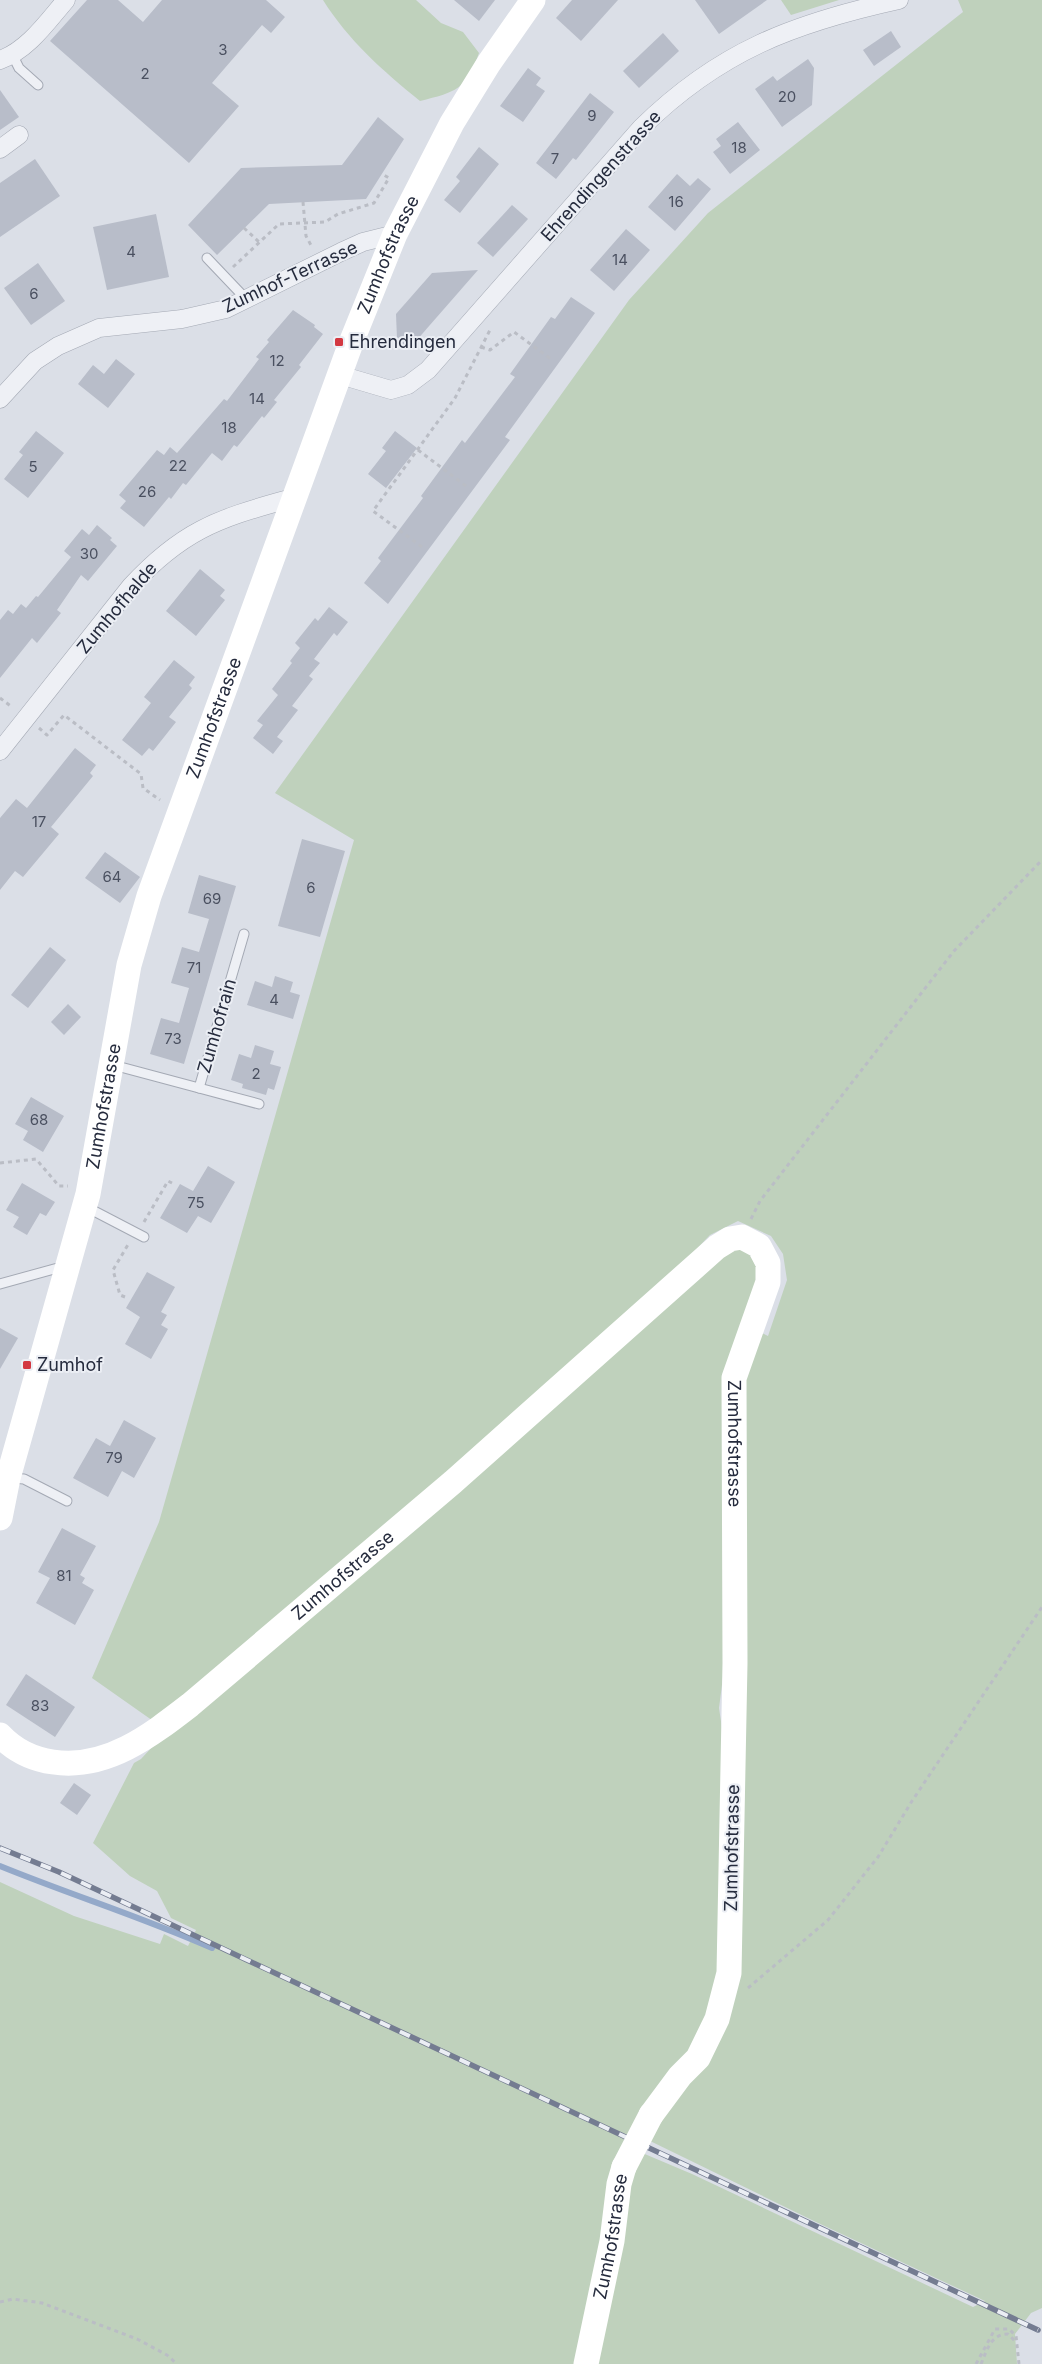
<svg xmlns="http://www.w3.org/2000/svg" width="1042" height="2364" font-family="Inter,sans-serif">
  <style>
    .green { fill: #bfd1bc }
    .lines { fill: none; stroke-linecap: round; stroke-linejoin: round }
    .stream { stroke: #94a9c9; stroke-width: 6 }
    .building { fill: #b8bdc9 }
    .lane-casing { stroke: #a4a9b4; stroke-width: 11 }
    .street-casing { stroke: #a4a9b4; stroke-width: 19 }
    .path { stroke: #babdc5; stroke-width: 3; stroke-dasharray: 4 4; stroke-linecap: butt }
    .lane { stroke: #eef0f5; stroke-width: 9 }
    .street { stroke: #eef0f5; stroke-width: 18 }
    .secondary { stroke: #fff; stroke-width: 25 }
    .rail-casing { stroke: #747c91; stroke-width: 5.5 }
    .rail { stroke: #ebeef4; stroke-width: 4; stroke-dasharray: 11; stroke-linecap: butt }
    .secondary-bridge { stroke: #fff; stroke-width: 25 }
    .poi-dot { fill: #d33841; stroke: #ebeef4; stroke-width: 2 }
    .labels { text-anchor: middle; stroke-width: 4; stroke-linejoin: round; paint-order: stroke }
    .number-label { font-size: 15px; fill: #4a5060 }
    .street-label { font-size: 18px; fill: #252b3d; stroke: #ebeef4 }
    .poi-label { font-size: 18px; fill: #252b3d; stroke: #ebeef4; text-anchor: start }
  </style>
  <rect width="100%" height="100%" fill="#dbdfe7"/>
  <g class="green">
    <path d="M323 0H416L441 23 463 32 479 53C466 90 456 92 420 101 383 71 348 40 323 0Z"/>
    <polygon points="781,0 839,0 791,15"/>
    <polygon points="958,0 1042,0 1042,2308 1031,2313 1015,2334 1017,2364 594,2364 623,2206 640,2152 692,2174 973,2307 985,2301 816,2222 646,2139 720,2015 740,1410 756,1330 768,1336 787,1280 783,1254 771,1236 738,1221 710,1235 643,1305 156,1723 92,1678 159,1522 354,840 275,793 629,300 708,213 963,12"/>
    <polygon points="745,1245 760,1274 728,1372 723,1677 719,1708 725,1748 724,1942 711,2006 689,2050 648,2105 580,2364 0,2364 0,1882 74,1916 160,1944 164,1934 188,1946 196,1930 171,1918 157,1891 130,1876 93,1843 134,1763 141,1759 168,1730 719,1251"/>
  </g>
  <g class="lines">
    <path class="stream" d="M0 1866C71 1895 142 1917 212 1948"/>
  </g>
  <g class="building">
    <polygon points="87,0 118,0 143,22 162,0 266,0 285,17 271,33 262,25 212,83 239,106 189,163 50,41"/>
    <polygon points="454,0 495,0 479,21"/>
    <polygon points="572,0 618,0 581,41 556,18"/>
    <polygon points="695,0 767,0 719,34"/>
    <polygon points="891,31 901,47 874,66 863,50"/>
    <polygon points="663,33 679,51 639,88 623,71"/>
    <polygon points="808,59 814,68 812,105 782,127 755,89 773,76 777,81"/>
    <polygon points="528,68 541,78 536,85 545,91 523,122 500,106"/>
    <polygon points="0,90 19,117 0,130"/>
    <polygon points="590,93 614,112 576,160 573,158 556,179 536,163"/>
    <polygon points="378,117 404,139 366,199 269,204 217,255 188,225 241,168 342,165"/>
    <polygon points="738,122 760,150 730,174 713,152 721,146 716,139"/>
    <polygon points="479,147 499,164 460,213 444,200 460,181 456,177"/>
    <polygon points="35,159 60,196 0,237 0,183"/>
    <polygon points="677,174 690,186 698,178 711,189 675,231 648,207"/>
    <polygon points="512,205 528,219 493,257 477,243"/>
    <polygon points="156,214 169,277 107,290 93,227"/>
    <polygon points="626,229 650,250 614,291 590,270"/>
    <polygon points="38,263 65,301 31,325 4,288"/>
    <polygon points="478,270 409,349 397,339 396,314 432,273"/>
    <polygon points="571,297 595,313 505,437 510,440 388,604 364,583 381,561 378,558 423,498 421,496 462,440 465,443 515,377 510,374 551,317 555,319"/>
    <polygon points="293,310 315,325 314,327 323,334 299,365 301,367 274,400 277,402 264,418 262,416 237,447 234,445 222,461 212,453 186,485 183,483 171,499 169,497 144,527 120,508 126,501 119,495 157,450 164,455 170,447 177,453 224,399 227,401 259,359 256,357 269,342 267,340"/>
    <polygon points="116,359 135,374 108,408 78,384 93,365 104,374"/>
    <polygon points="36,431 64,453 28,498 4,479 23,455 19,452"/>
    <polygon points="395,431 417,448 386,488 368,474 386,451 382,448"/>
    <polygon points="97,525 112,538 110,540 117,546 88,581 81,575 57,610 61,613 37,643 32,638 0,678 0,620 8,610 13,614 21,604 26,608 36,596 38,597 71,557 64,551 82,529 89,535"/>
    <polygon points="200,569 225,590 220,596 225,600 196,636 166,611"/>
    <polygon points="329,607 348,622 337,636 334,633 314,659 320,663 309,676 313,679 292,706 298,710 277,737 283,741 273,754 253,738 263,725 257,721 278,695 272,689 292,663 290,661 300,648 295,643 315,618 318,621"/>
    <polygon points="174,660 195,677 189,685 192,688 169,717 176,722 153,751 149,748 142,756 122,740 151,703 144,697"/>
    <polygon points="75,748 96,765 90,773 93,776 51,827 59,834 23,877 15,871 0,890 0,818 16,799 27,808"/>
    <polygon points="302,839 345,851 320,937 278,926"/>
    <polygon points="105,852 140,877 120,903 85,878"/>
    <polygon points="199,875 236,886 184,1064 150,1054 161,1018 179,1023 189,988 171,983 182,947 199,952 209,919 188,913"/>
    <polygon points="50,947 66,960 28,1008 11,995"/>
    <polygon points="275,976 293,982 290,992 300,995 293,1019 247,1005 255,981 272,987"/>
    <polygon points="68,1004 81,1017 64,1035 51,1022"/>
    <polygon points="255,1045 274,1051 270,1064 281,1067 274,1090 268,1088 266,1095 242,1088 243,1084 231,1080 239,1054 251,1058"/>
    <polygon points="31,1097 64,1116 43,1152 23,1140 28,1131 15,1124"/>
    <polygon points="208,1166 235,1182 211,1223 198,1216 187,1233 160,1218 180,1184 193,1191"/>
    <polygon points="22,1183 55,1202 46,1216 40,1213 27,1235 13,1227 19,1217 6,1210"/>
    <polygon points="147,1272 175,1287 161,1312 167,1315 161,1325 168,1329 151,1359 125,1344 140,1317 126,1308"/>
    <polygon points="0,1328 18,1338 0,1369"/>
    <polygon points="124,1420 156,1438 134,1478 122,1471 108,1497 73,1478 96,1438 110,1446"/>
    <polygon points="62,1528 96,1546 80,1575 85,1578 82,1583 94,1590 75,1625 36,1603 50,1578 38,1572"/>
    <polygon points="26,1674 75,1707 55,1737 6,1705"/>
    <polygon points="74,1783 91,1795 77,1815 60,1803"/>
  </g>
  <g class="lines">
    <g class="lane-casing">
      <g id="lane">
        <polyline points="13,56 19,68 38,85"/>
        <polyline points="207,258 246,299"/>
        <polyline points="113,1065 199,1088 244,934"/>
        <polyline points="199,1088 259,1104"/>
        <polyline points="85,1209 94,1211 144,1237"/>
        <polyline points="0,1284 65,1266"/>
        <polyline points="10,1478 24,1479 67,1501"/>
      </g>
    </g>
    <g class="street-casing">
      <g id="street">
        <path d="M0 60C28 50 47 22 66 0"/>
        <polyline points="0,149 19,135"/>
        <path d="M340 375 391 390 408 385 428 370 641 128C719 51 794 23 899 0"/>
        <polyline points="0,399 35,361 58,346 99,328 182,319 226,309 341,252 363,242 395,234"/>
        <path d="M0 751 131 586C181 532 216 519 285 500L294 501"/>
      </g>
    </g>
    <g class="path">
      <polyline points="303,202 306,236 312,247"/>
      <polyline points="244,228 259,242"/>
      <polyline points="233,267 279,224 325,222 338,214 374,203 389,178 382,174"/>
      <polyline points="481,347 490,350 514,332 551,359"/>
      <polyline points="418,450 466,486"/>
      <polyline points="422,547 373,511 455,398 490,330"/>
      <polyline points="0,698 12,707"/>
      <polyline points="39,728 47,735 64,715 141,774 143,788 160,800"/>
      <polyline points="0,1163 36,1159 59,1186 68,1186"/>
      <polyline points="751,1219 760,1201 954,951 1042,860"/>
      <polyline points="144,1222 168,1181 172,1183"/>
      <polyline points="125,1297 120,1295 113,1270 129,1243"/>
      <polyline points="748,1988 828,1920 878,1857 912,1801 1042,1607"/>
      <polyline points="0,2302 13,2299 42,2303 137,2339 167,2355 177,2364"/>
      <polyline points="976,2364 995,2329 1009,2329 1016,2336 1019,2364"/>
      <path d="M981 2364C987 2350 991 2334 1008 2334L1016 2342"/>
    </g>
    <use href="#lane" class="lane"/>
    <use href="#street" class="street"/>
    <g class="secondary">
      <path id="s1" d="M0 1518 8 1478 88 1194 129 965 149 896 351 343 395 234 452 123 489 63 533 0"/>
      <path id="s2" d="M0 1735C15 1751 32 1759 53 1762 106 1770 150 1736 190 1705L453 1482 717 1247 730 1239 742 1237 759 1246 768 1263V1282L734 1378 735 1663 729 1973 717 2019 698 2058 680 2076 651 2115"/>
      <path id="s3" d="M586 2364 612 2241 619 2184 624 2167"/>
    </g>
    <g class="rail-casing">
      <polyline id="rail" points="0,1848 59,1872 1038,2330"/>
    </g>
    <use href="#rail" class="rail"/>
    <polyline class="secondary-bridge" points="624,2167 651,2115"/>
  </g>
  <g class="poi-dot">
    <rect x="334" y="337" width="10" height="10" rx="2.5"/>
    <rect x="22" y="1360" width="10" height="10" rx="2.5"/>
  </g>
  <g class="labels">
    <g class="number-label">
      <text x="223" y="55">3</text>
      <text x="145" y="79">2</text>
      <text x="787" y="102">20</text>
      <text x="592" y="121">9</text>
      <text x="739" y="153">18</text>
      <text x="555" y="164">7</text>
      <text x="676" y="207">16</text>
      <text x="131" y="257">4</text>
      <text x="620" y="265">14</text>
      <text x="34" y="299">6</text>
      <text x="277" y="366">12</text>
      <text x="257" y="404">14</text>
      <text x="229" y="433">18</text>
      <text x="178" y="471">22</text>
      <text x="33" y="472">5</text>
      <text x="147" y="497">26</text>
      <text x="89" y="559">30</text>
      <text x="39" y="827">17</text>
      <text x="112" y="882">64</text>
      <text x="311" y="893">6</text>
      <text x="212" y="904">69</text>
      <text x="194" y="973">71</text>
      <text x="274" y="1005">4</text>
      <text x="173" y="1044">73</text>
      <text x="256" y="1079">2</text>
      <text x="39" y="1125">68</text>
      <text x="196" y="1208">75</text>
      <text x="114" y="1463">79</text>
      <text x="64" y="1581">81</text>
      <text x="40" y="1711">83</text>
    </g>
    <g class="street-label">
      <text transform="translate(601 176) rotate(-48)" y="6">Ehrendingenstrasse</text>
      <text dy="6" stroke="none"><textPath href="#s1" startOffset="1325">Zumhofstrasse</textPath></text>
      <text transform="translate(290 277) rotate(-25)" y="6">Zumhof-Terrasse</text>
      <text transform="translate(117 608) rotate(-50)" y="6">Zumhofhalde</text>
      <text dy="6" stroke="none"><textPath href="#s1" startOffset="830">Zumhofstrasse</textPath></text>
      <text transform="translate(217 1026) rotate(-74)" y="6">Zumhofrain</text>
      <text dy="6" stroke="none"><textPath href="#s1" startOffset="425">Zumhofstrasse</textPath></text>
      <text dy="6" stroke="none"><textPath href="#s2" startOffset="1164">Zumhofstrasse</textPath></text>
      <text dy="6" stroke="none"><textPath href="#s2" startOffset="414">Zumhofstrasse</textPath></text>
      <text transform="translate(732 1848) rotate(-89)" y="6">Zumhofstrasse</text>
      <text dy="6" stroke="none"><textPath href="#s3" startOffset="130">Zumhofstrasse</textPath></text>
    </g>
    <g class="poi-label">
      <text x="349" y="348">Ehrendingen</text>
      <text x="37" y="1371">Zumhof</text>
    </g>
  </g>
</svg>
